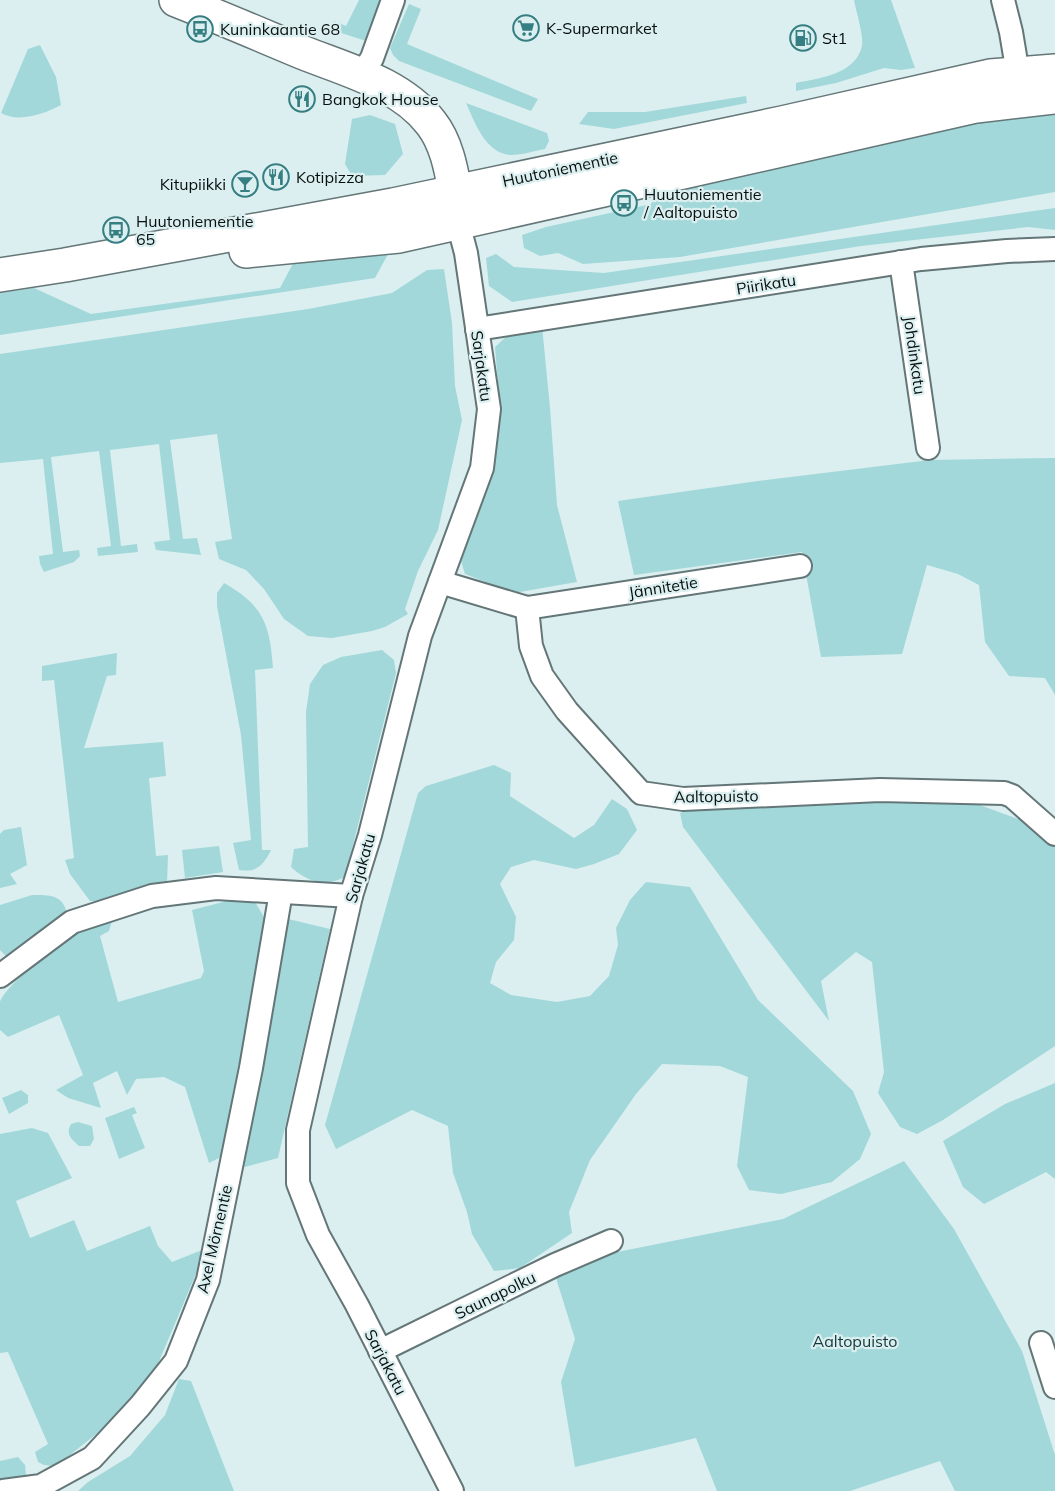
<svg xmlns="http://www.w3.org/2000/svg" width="1055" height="1491" font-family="Mulish,sans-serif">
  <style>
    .green { fill: #a2d8da }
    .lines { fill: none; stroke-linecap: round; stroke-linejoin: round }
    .street-casing { stroke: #647677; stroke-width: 26 }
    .secondary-casing { stroke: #647677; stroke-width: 36 }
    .street { stroke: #fff; stroke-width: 22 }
    .secondary { stroke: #fff; stroke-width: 33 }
    .labels { text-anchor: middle; stroke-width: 4.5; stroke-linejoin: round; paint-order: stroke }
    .poi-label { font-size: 16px; fill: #080f0f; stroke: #dbeff0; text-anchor: start }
    .street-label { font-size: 16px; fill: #080f0f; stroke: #dbeff0 }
    .park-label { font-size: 16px; fill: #133839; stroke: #dbeff0 }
  </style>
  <rect width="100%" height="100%" fill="#dbeff0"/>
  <g class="green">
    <polygon points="359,0 384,0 366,41 329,29 334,21 346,26"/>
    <path d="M854 0H891L915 68 901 70 884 68 836 83 796 91V83C819 78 855 75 862 46 864 36 856 11 854 0Z"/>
    <polygon points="409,4 421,9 407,44 538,99 531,111 399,61 393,55 390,48"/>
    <path d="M40 45 56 77 61 105C44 114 19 123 1 113L28 49Z"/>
    <polygon points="746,96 747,103 614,129 579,124 588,112 645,112"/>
    <path d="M466 103 547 133 549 141 545 149C534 151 522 155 511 155 486 154 475 123 466 103Z"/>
    <polygon points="1055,104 1055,192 680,257 583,264 558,253 540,256 524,248 522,235 546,227 651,204 655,196 700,176"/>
    <polygon points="370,115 395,124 403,154 385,175 352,176 345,164 352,119"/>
    <polygon points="1055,208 1055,230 1028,227 861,246 512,302 489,286 486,258 496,254 514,267 604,273"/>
    <polygon points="393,245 375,278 0,335 0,293 34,288 91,314 280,288 297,256"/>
    <polygon points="444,269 452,323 455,386 462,420 438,530 418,571 405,609 408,614 385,627 372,631 332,638 308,636 284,619 264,589 246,570 219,559 215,542 232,539 217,434 170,440 183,539 197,538 201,555 156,550 154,542 170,540 159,444 110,450 121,546 137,544 138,552 98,556 97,548 111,546 99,451 51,457 63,552 79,550 80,556 74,562 44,572 40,564 39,556 53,554 43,459 0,463 0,354 308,309 392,293 427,270"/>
    <polygon points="526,326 542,326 550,408 557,505 577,582 514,593 465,574 461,561 494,459 499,396 495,347 507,336"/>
    <polygon points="1055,458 1055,695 1045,678 1009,676 985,642 979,585 958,574 927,565 902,654 821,657 802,552 634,575 618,501 758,481 930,460"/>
    <path d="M224 583C263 605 270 624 273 668L255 670 262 850H271C264 865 256 873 239 870L233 843 251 840 241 735 217 606V593Z"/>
    <path d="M382 650 394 660 396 673 345 877C325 887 307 882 291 867L294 849 308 847 306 712 310 684 323 665 341 657Z"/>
    <polygon points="117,653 116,675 107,676 84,748 163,742 166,776 149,778 156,856 168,855 167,884 109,901 90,901 70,874 65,860 74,858 54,680 42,681 42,666"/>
    <polygon points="494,765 511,773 510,796 574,838 594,825 612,799 627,809 637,830 619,854 594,864 576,869 534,860 511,867 500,884 516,917 514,940 496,962 490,983 511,995 557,1002 590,996 609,976 618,945 616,928 630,900 646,882 690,887 758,1000 853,1091 871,1134 860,1159 832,1182 781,1194 749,1190 737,1166 748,1077 720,1066 662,1064 636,1094 590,1160 569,1212 572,1233 520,1268 494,1271 472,1234 467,1212 453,1173 448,1126 412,1110 336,1149 325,1125 418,793 426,786"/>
    <polygon points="905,800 977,804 1026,822 1055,842 1055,1046 943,1120 917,1134 900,1127 878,1093 884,1072 872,962 856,952 821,981 829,1021 683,827 680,813 689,810 826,803"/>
    <polygon points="21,827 27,865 10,874 17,884 0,888 0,834 4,830"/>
    <polygon points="219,846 223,872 185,878 182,850"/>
    <path d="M32 895C49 895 63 894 67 914L9 959 0 950V905Z"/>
    <path d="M231 900 255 902 264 917 225 1155 209 1163 185 1087 164 1077 136 1079 127 1095 117 1071 93 1083 101 1108 68 1098 56 1090 83 1075 59 1015 8 1037 0 1030C0 1022 0 1010 0 1002 5 985 67 935 84 928 93 924 103 923 112 921L109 931 100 936 118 1002 201 978 204 971 192 910Z"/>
    <polygon points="284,918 330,929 278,1158 241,1168"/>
    <polygon points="1055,1083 1055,1179 1046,1172 984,1204 963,1187 943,1141 1005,1104"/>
    <polygon points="21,1090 28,1095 28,1103 9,1114 2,1098"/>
    <polygon points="134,1107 137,1113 132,1115 145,1148 119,1159 105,1118"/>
    <path d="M78 1122 92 1126 94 1139 90 1146H79C72 1139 65 1135 71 1124Z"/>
    <polygon points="32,1128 48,1133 72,1178 16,1201 30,1238 74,1220 87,1251 150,1226 158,1246 172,1262 207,1248 157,1366 124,1412 56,1466 44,1465 38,1462 35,1452 48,1444 8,1352 0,1353 0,1134"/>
    <polygon points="904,1161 954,1229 1022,1351 1055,1455 1055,1491 955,1491 940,1461 850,1491 717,1491 696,1438 575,1467 561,1382 575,1339 556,1278 602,1255 783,1219"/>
    <polygon points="179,1379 191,1381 234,1491 78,1491 88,1482 130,1456 165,1415"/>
    <polygon points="18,1457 25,1465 26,1475 16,1482 0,1484 0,1461"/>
  </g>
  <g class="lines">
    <g class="street-casing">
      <g id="street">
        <polyline points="1003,0 1011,32 1015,56"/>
        <polyline points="361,76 372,58 393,0"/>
        <polyline points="901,262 928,448"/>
        <polyline points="477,329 921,259 1007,251 1055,249"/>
        <polyline points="440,582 527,608 531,646 542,676 567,711 641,793 683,799 880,790 1004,793 1012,796 1055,834"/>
        <polyline points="527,608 800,566"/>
        <polyline points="0,976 72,922 152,896 216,888 351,896"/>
        <polyline points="1041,1343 1055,1387"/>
        <polyline points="380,1351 555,1265 611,1241"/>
        <polyline points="3,1491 41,1486 92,1458 140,1406 176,1361 208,1280 251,1068 281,892"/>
        <polyline points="452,1491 357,1305 318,1235 298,1183 298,1130 351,896 370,835 420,636 482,468 489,409 466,253 458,223 457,208"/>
      </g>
    </g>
    <g class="secondary-casing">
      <g id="secondary">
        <path d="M176 0C219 17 261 35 304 53 347 70 401 84 431 123 446 142 451 168 455 191"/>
        <polyline points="246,251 399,236 976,106 1055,97"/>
        <polyline points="0,275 65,265 393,205 782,123 990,76 1055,71"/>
      </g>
    </g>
    <use href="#street" class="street"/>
    <use href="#secondary" class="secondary"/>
  </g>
  <defs>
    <g id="supermarket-ring" transform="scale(1.35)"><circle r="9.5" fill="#dbeff0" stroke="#357e81" stroke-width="1.5"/><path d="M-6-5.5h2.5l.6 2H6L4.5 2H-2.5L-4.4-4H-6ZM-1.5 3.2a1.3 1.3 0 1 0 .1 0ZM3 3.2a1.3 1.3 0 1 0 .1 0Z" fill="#357e81"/></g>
    <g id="bus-ring" transform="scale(1.35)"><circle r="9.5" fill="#dbeff0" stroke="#357e81" stroke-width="1.5"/><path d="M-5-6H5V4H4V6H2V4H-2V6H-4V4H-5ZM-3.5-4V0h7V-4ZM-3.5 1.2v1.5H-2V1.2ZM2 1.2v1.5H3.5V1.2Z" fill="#357e81"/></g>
    <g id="fuel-ring" transform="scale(1.35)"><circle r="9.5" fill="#dbeff0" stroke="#357e81" stroke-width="1.5"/><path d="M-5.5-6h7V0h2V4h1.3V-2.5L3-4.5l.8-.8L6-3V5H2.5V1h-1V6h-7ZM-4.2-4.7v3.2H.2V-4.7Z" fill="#357e81"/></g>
    <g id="restaurant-ring" transform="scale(1.35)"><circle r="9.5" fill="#dbeff0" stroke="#357e81" stroke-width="1.5"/><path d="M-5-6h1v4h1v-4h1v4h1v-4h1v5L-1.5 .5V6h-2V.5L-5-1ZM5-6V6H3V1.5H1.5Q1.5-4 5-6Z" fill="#357e81"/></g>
    <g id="bar-ring" transform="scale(1.35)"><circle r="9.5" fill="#dbeff0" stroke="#357e81" stroke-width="1.5"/><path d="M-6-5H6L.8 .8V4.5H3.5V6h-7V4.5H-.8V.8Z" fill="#357e81"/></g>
  </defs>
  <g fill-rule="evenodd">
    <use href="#supermarket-ring" x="526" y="28"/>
    <use href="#bus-ring" x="200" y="29"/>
    <use href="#fuel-ring" x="803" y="38"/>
    <use href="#restaurant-ring" x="302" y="99"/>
    <use href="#restaurant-ring" x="276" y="177"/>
    <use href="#bar-ring" x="245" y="184"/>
    <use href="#bus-ring" x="624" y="203"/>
    <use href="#bus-ring" x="116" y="230"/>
  </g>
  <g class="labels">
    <g class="poi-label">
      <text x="546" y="34">K-Supermarket</text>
      <text x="220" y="35">Kuninkaantie 68</text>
      <text x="822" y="44">St1</text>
      <text x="322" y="105">Bangkok House</text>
      <text x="296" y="183">Kotipizza</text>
      <text x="226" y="190" text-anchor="end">Kitupiikki</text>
      <text x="644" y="200">Huutoniementie<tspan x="644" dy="18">/ Aaltopuisto</tspan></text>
      <text x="136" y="227">Huutoniementie<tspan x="136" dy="18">65</tspan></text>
    </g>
    <g class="street-label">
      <text transform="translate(560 169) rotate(-12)" y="6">Huutoniementie</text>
      <text transform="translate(766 284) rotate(-9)" y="6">Piirikatu</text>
      <text transform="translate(915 355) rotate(82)" y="6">Johdinkatu</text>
      <text transform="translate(482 366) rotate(82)" y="6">Sarjakatu</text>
      <text transform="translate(663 587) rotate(-9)" y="6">Jännitetie</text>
      <text transform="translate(716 796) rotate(-1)" y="6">Aaltopuisto</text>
      <text transform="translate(360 868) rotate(-74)" y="6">Sarjakatu</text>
      <text transform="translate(214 1239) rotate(-77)" y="6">Axel Mörnentie</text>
      <text transform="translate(495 1295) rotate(-26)" y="6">Saunapolku</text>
      <text transform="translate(386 1362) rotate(62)" y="6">Sarjakatu</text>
    </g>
    <g class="park-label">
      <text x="855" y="1347">Aaltopuisto</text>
    </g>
  </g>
</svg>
